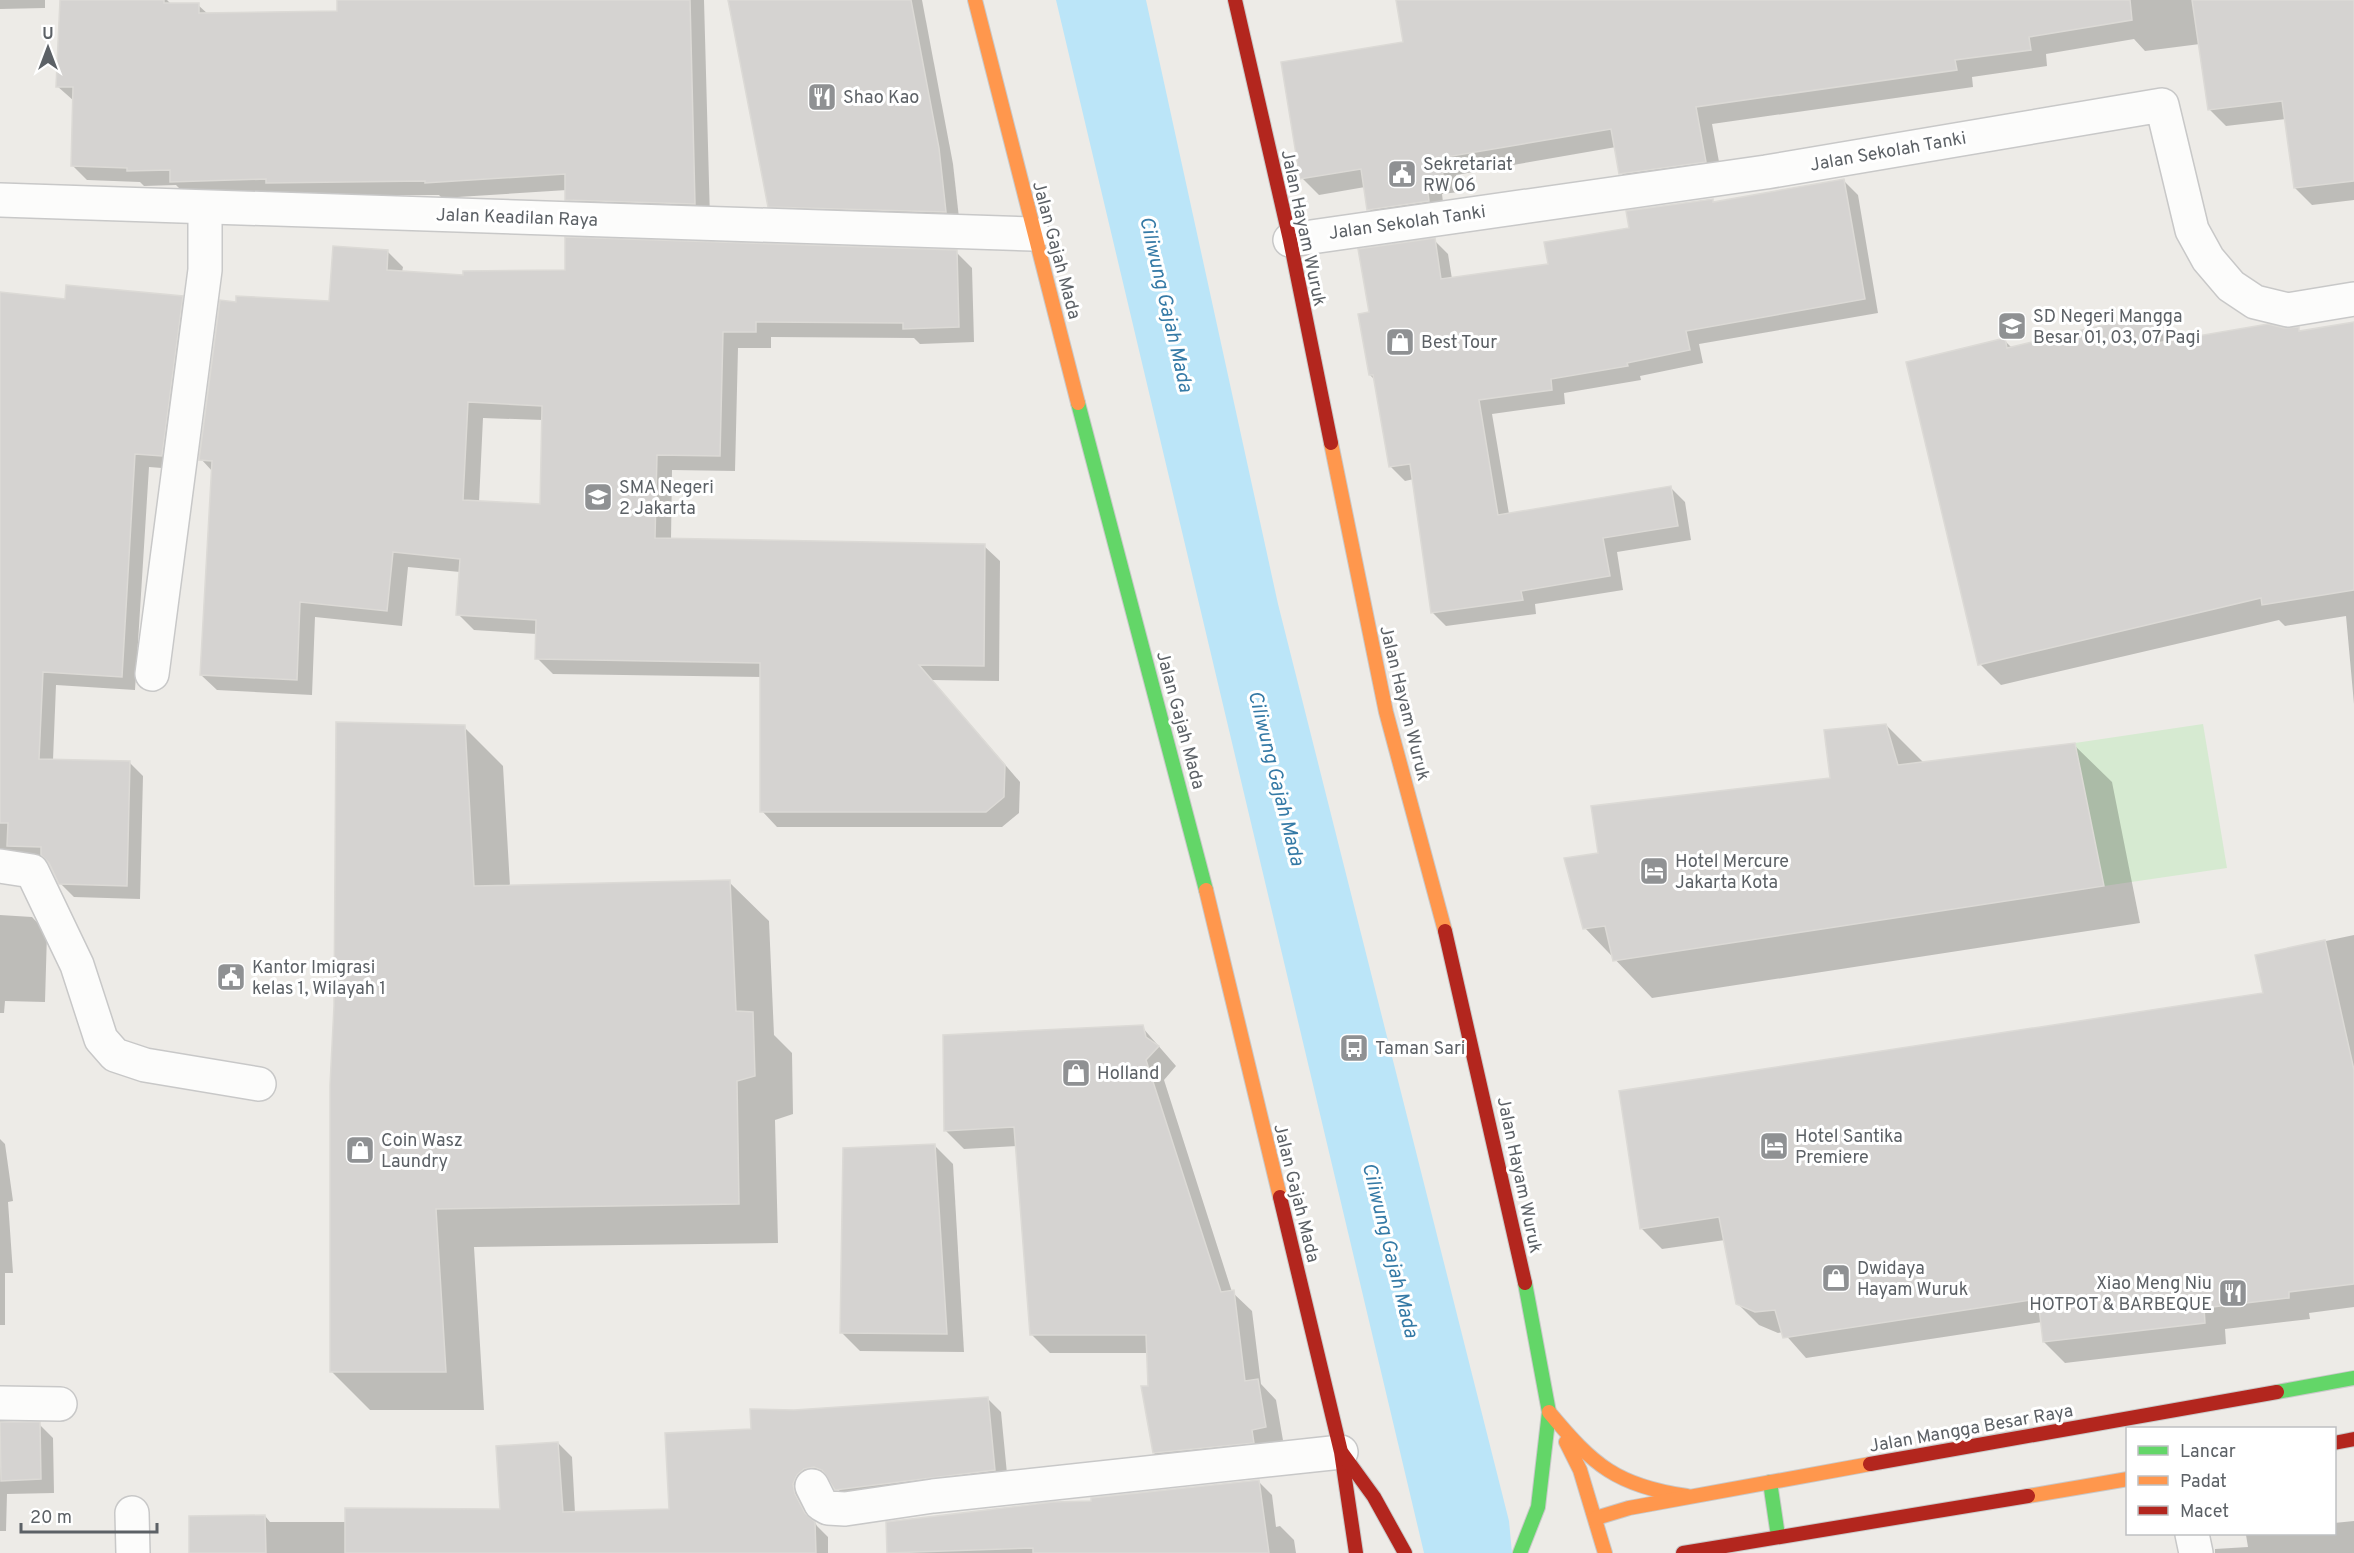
<svg xmlns="http://www.w3.org/2000/svg" width="2354" height="1553" font-family="Overpass,sans-serif">
  <style>
    .green { fill: #d6ead1 }
    .water { fill: #bbe5f8 }
    .shadow { fill: #0003; fill-rule: evenodd }
    .building { fill: #d5d3d1; stroke: #dcdad6; stroke-width: 1.5; fill-rule: evenodd }
    .lines { fill: none; stroke-linecap: round; stroke-linejoin: round }
    .street-casing { stroke: #c8c8c8; stroke-width: 36 }
    .fast-casing { stroke: #c9c9c9; stroke-width: 16 }
    .slow-casing { stroke: #c9c9c9; stroke-width: 16 }
    .jam-casing { stroke: #c9c9c9; stroke-width: 16 }
    .street { stroke: #fcfcfb; stroke-width: 33 }
    .fast { stroke: #63d668; stroke-width: 14 }
    .slow { stroke: #ff974d; stroke-width: 14 }
    .jam { stroke: #b3261e; stroke-width: 14 }
    .labels { text-anchor: middle; stroke-width: 6; stroke-linejoin: round; paint-order: stroke }
    .poi-label { font-size: 18px; fill: #5c6166; stroke: #fff; text-anchor: start }
    .street-label { font-size: 18px; fill: #5c6166; stroke: #fff }
    .water-label { font-size: 20px; font-style: italic; fill: #357aa6; stroke: #fff }
  </style>
  <rect width="100%" height="100%" fill="#edebe7"/>
  <polygon class="green" points="2203,724 2227,868 2104,886 2075,743"/>
  <polygon class="water" points="1056,0 1146,0 1278,604 1509,1521 1512,1553 1424,1553"/>
  <g class="shadow">
    <polygon points="0,0 45,0 45,8 0,9"/>
    <polygon points="62,0 167,0 172,5 198,5 208,14 339,13 339,0 704,0 710,219 582,214 567,199 567,190 442,198 439,195 187,196 176,185 144,186 140,182 87,180 72,165 74,101 57,86"/>
    <polygon points="730,0 922,0 953,164 960,227 785,221 770,206"/>
    <polygon points="1397,0 2354,0 2354,200 2312,205 2295,188 2286,119 2226,126 2209,109 2200,44 2145,51 2134,39 2046,54 2047,66 1972,77 1973,87 1712,124 1722,178 1638,190 1621,173 1616,147 1456,175 1459,192 1442,194 1445,218 1386,226 1369,209 1365,187 1319,195 1302,178 1405,43"/>
    <polygon points="1844,181 1858,195 1878,313 1699,344 1703,363 1640,376 1641,380 1564,393 1565,404 1492,414 1509,514 1671,488 1685,502 1691,540 1617,552 1623,590 1535,604 1536,614 1446,626 1432,612 1414,479 1405,481 1391,467 1375,380 1370,375 1370,313 1434,240 1448,254 1452,279 1549,266 1631,230 1712,200 1715,204"/>
    <path d="M387 251 403 267 402 272 464 277 956 252 972 268 974 342 920 344 914 338 771 337V348H738L735 471 672 470 671 540 984 546 1000 561 999 681 932 680 1020 782 1019 813 1002 827H777L762 811V677L553 674 537 658V634L474 630 458 614 460 572 408 567 402 626 315 617 312 695 217 690 201 675 213 472 201 459 237 303H331ZM483 418 543 420 541 506 479 502Z"/>
    <polygon points="0,298 66,301 182,298 196,312 175,469 149,467 135,690 56,685 53,760 130,763 143,776 140,899 74,897 60,883 48,860 0,858"/>
    <polygon points="2150,316 2171,337 2172,342 2284,330 2298,329 2301,332 2354,324 2354,704 2346,616 2285,626 2279,620 2001,685 1980,664 2004,340 2012,348"/>
    <polygon points="1886,725 1924,763 2074,745 2112,782 2140,923 1652,998 1585,928 1832,779"/>
    <polygon points="464,727 503,766 510,886 729,882 769,921 774,1035 792,1053 793,1114 775,1120 778,1243 474,1247 484,1410 370,1410 331,1371"/>
    <polygon points="0,915 32,917 47,933 45,1002 5,1001 4,1013 0,1013"/>
    <polygon points="2354,935 2354,1307 2309,1313 2310,1319 2225,1329 2226,1344 2065,1363 2044,1342 2042,1322 1806,1358 1783,1332 1778,1333 1759,1325 1737,1303 1725,1240 1662,1249 1641,1228 2265,994 2256,956"/>
    <polygon points="1142,1027 1176,1066 1164,1080 1232,1292 1252,1311 1261,1384 1276,1400 1284,1446 1173,1471 1154,1453 1148,1353 1050,1353 1031,1334 1017,1146 964,1149 945,1130"/>
    <polygon points="0,1139 5,1144 13,1201 8,1202 13,1273 5,1273 5,1325 0,1325"/>
    <polygon points="935,1146 953,1164 964,1352 860,1351 842,1333"/>
    <polygon points="987,1398 1001,1412 1008,1484 850,1503 831,1481 818,1482 808,1509 817,1526 828,1537 828,1553 191,1553 265,1516 270,1522 347,1522 501,1510 558,1443 572,1457 575,1513 671,1511 753,1430 794,1411"/>
    <polygon points="0,1421 39,1424 53,1438 54,1493 7,1494 6,1531 0,1531"/>
    <polygon points="1258,1481 1272,1495 1276,1527 1280,1526 1294,1540 1296,1553 888,1553 887,1523 1093,1502"/>
    <polygon points="2354,1521 2354,1553 2215,1553 2215,1549 2248,1547 2246,1535 2334,1534 2334,1523"/>
  </g>
  <g class="building">
    <polygon points="60,0 164,0 164,3 199,3 199,13 337,11 337,0 690,0 695,204 565,200 565,174 425,183 425,181 266,183 266,179 170,182 170,170 127,171 127,168 71,166 73,87 56,87"/>
    <polygon points="728,0 911,0 939,148 946,212 768,207"/>
    <polygon points="1396,0 2130,0 2132,20 2029,37 2031,50 1955,60 1957,70 1696,107 1706,162 1619,174 1611,129 1440,158 1443,175 1426,178 1429,201 1367,210 1361,169 1300,179 1281,62 1403,42"/>
    <polygon points="2192,0 2354,0 2354,181 2294,188 2282,101 2208,110"/>
    <polygon points="1844,179 1865,299 1686,331 1690,350 1627,363 1628,366 1551,379 1552,390 1479,400 1498,515 1671,486 1678,526 1603,538 1610,576 1521,591 1523,600 1431,613 1410,464 1389,467 1373,375 1369,375 1358,314 1369,312 1358,249 1435,238 1441,279 1548,264 1544,242 1629,228 1626,211 1713,199 1713,202"/>
    <path d="M565 237 957 250 959 327 903 329V323L756 322V332H723L720 456 657 455 655 538 985 544 984 666 919 665 1005 765 1004 797 986 812H760V663L535 659 536 620 456 615 460 559 393 552 387 611 300 602 297 680 200 675 212 461 199 460 220 300 236 302V296L329 301 333 246 388 250 387 270 463 275V271L565 270ZM468 402 542 406 540 504 463 500Z"/>
    <polygon points="66,285 183,296 162,456 135,454 122,677 43,672 39,759 130,761 127,886 59,884 49,863 41,855 41,847 7,846 8,823 0,823 0,292 65,299"/>
    <polygon points="2150,314 2157,343 2268,324 2284,328 2299,327 2299,331 2354,322 2354,590 2262,605 2261,598 1978,665 1906,362 2005,338 2007,348"/>
    <polygon points="336,722 465,725 474,886 730,880 736,1011 753,1012 755,1076 737,1081 739,1204 436,1209 446,1372 330,1372 330,1085 334,1006"/>
    <polygon points="1886,724 1898,765 2075,743 2104,886 1613,961 1605,926 1583,929 1564,858 1598,853 1591,806 1830,778 1824,730"/>
    <polygon points="2325,940 2354,1070 2354,1284 2289,1292 2289,1298 2204,1308 2205,1323 2043,1342 2038,1299 1783,1338 1775,1310 1755,1312 1736,1304 1719,1217 1640,1229 1619,1091 2263,993 2255,955"/>
    <polygon points="1143,1025 1146,1037 1159,1046 1146,1060 1221,1292 1234,1290 1245,1381 1258,1379 1266,1427 1252,1430 1254,1443 1153,1453 1141,1386 1148,1386 1146,1335 1030,1335 1014,1127 944,1131 943,1035"/>
    <polygon points="935,1144 947,1334 840,1333 843,1148"/>
    <polygon points="988,1397 995,1470 835,1490 822,1470 814,1467 804,1469 797,1475 793,1484 795,1494 805,1513 815,1522 816,1553 345,1553 345,1508 500,1509 496,1446 558,1442 563,1512 669,1509 665,1433 751,1429 750,1409 794,1410"/>
    <polygon points="0,1422 40,1422 41,1479 1,1481"/>
    <polygon points="1259,1480 1269,1553 1033,1553 1033,1548 887,1553 886,1522 1053,1502 1091,1501 1091,1498"/>
    <polygon points="265,1515 266,1553 189,1553 189,1516"/>
  </g>
  <g class="lines">
    <g class="street-casing">
      <g id="street">
        <polyline points="0,200 1033,234"/>
        <polyline points="1290,240 1766,172 2162,105 2192,230 2208,259 2231,286 2255,302 2288,310 2354,299"/>
        <polyline points="152,674 205,270 205,209"/>
        <polyline points="0,866 32,871 77,965 101,1039 115,1055 145,1065 259,1084"/>
        <polyline points="0,1403 60,1404"/>
        <polyline points="812,1486 821,1504 828,1508 845,1509 933,1496 1341,1452"/>
        <polyline points="132,1513 133,1553"/>
        <polyline points="2192,1534 2196,1553"/>
      </g>
    </g>
    <g class="fast-casing">
      <g id="fast">
        <polyline points="1078,403 1206,890"/>
        <polyline points="2277,1392 2354,1378"/>
        <polyline points="1770,1482 1778,1536"/>
        <polyline points="1520,1553 1538,1507 1549,1412 1525,1283"/>
      </g>
    </g>
    <g class="slow-casing">
      <g id="slow">
        <polyline points="975,0 1078,403"/>
        <polyline points="1331,443 1386,712 1445,931"/>
        <polyline points="1206,890 1280,1197"/>
        <path d="M1549 1412C1593 1465 1617 1486 1687 1496"/>
        <polyline points="1566,1442 1580,1470 1605,1553"/>
        <polyline points="2028,1496 2128,1479"/>
        <polyline points="1596,1518 1629,1508 1870,1464"/>
      </g>
    </g>
    <g class="jam-casing">
      <g id="jam">
        <polyline points="1235,0 1290,240 1331,443"/>
        <polyline points="1445,931 1525,1283"/>
        <polyline points="1280,1197 1341,1452 1356,1553"/>
        <polyline points="2334,1443 2354,1439"/>
        <polyline points="1342,1453 1374,1497 1405,1553"/>
        <polyline points="1870,1464 2277,1392"/>
        <polyline points="1683,1553 2028,1496"/>
      </g>
    </g>
    <use href="#street" class="street"/>
    <use href="#fast" class="fast"/>
    <use href="#slow" class="slow"/>
    <use href="#jam" class="jam"/>
  </g>
  <defs>
    <g id="restaurant-square" transform="scale(1.5)"><rect x="-9" y="-9" width="18" height="18" rx="4" fill="#8f9193" stroke="#fff"/><path d="M-5-6h1v4h1v-4h1v4h1v-4h1v5L-1.5 .5V6h-2V.5L-5-1ZM5-6V6H3V1.5H1.5Q1.5-4 5-6Z" fill="#fff"/></g>
    <g id="civic-square" transform="scale(1.5)"><rect x="-9" y="-9" width="18" height="18" rx="4" fill="#8f9193" stroke="#fff"/><path d="M-.6-6.5H3V-4.5H.6V-3L4-1V1h2V6H-6V1h2V-1L-.6-3ZM-1.2 2.5V6h2.4V2.5Z" fill="#fff"/></g>
    <g id="school-square" transform="scale(1.5)"><rect x="-9" y="-9" width="18" height="18" rx="4" fill="#8f9193" stroke="#fff"/><path d="M0-5L7-2L0 1L-7-2ZM-4 1L0 2.5L4 1V4Q0 6-4 4Z" fill="#fff"/></g>
    <g id="shop-square" transform="scale(1.5)"><rect x="-9" y="-9" width="18" height="18" rx="4" fill="#8f9193" stroke="#fff"/><path d="M-5-2.5h2.3a2.7 3.5 0 0 1 5.4 0H5L5.5 6h-11ZM-1.5-2.5h3a1.5 2.3 0 0 0-3 0Z" fill="#fff"/></g>
    <g id="hotel-square" transform="scale(1.5)"><rect x="-9" y="-9" width="18" height="18" rx="4" fill="#8f9193" stroke="#fff"/><path d="M-6-4.5h1.5V1H6V5H4.5V3h-9V5H-6ZM-4 0a1.8 1.8 0 1 1 3.6 0ZM.5 0V-2.5h3Q6-2.5 6 0Z" fill="#fff"/></g>
    <g id="bus-square" transform="scale(1.5)"><rect x="-9" y="-9" width="18" height="18" rx="4" fill="#8f9193" stroke="#fff"/><path d="M-5-6H5V4H4V6H2V4H-2V6H-4V4H-5ZM-3.5-4V0h7V-4ZM-3.5 1.2v1.5H-2V1.2ZM2 1.2v1.5H3.5V1.2Z" fill="#fff"/></g>
  </defs>
  <g fill-rule="evenodd">
    <use href="#restaurant-square" x="822" y="97"/>
    <use href="#civic-square" x="1402" y="174"/>
    <use href="#school-square" x="2012" y="326"/>
    <use href="#shop-square" x="1400" y="342"/>
    <use href="#school-square" x="598" y="497"/>
    <use href="#hotel-square" x="1654" y="871"/>
    <use href="#civic-square" x="231" y="977"/>
    <use href="#bus-square" x="1354" y="1048"/>
    <use href="#shop-square" x="1076" y="1073"/>
    <use href="#hotel-square" x="1774" y="1146"/>
    <use href="#shop-square" x="360" y="1150"/>
    <use href="#shop-square" x="1836" y="1278"/>
    <use href="#restaurant-square" x="2233" y="1293"/>
  </g>
  <g class="labels">
    <g class="poi-label">
      <text x="843" y="103">Shao Kao</text>
      <text x="1423" y="170">Sekretariat<tspan x="1423" dy="21">RW 06</tspan></text>
      <text x="2033" y="322">SD Negeri Mangga<tspan x="2033" dy="21">Besar 01, 03, 07 Pagi</tspan></text>
      <text x="1421" y="348">Best Tour</text>
      <text x="619" y="493">SMA Negeri<tspan x="619" dy="21">2 Jakarta</tspan></text>
      <text x="1675" y="867">Hotel Mercure<tspan x="1675" dy="21">Jakarta Kota</tspan></text>
      <text x="252" y="973">Kantor Imigrasi<tspan x="252" dy="21">kelas 1, Wilayah 1</tspan></text>
      <text x="1375" y="1054">Taman Sari</text>
      <text x="1097" y="1079">Holland</text>
      <text x="1795" y="1142">Hotel Santika<tspan x="1795" dy="21">Premiere</tspan></text>
      <text x="381" y="1146">Coin Wasz<tspan x="381" dy="21">Laundry</tspan></text>
      <text x="1857" y="1274">Dwidaya<tspan x="1857" dy="21">Hayam Wuruk</tspan></text>
      <text x="2212" y="1289" text-anchor="end">Xiao Meng Niu<tspan x="2212" dy="21">HOTPOT &amp; BARBEQUE</tspan></text>
    </g>
    <g class="street-label">
      <text transform="translate(1888 151) rotate(-10)" y="6">Jalan Sekolah Tanki</text>
      <text transform="translate(517 217) rotate(2)" y="6">Jalan Keadilan Raya</text>
      <text transform="translate(1407 222) rotate(-8)" y="6">Jalan Sekolah Tanki</text>
      <text transform="translate(1304 228) rotate(78)" y="6">Jalan Hayam Wuruk</text>
      <text transform="translate(1057 250) rotate(75)" y="6">Jalan Gajah Mada</text>
      <text transform="translate(1405 703) rotate(76)" y="6">Jalan Hayam Wuruk</text>
      <text transform="translate(1181 720) rotate(75)" y="6">Jalan Gajah Mada</text>
      <text transform="translate(1520 1175) rotate(78)" y="6">Jalan Hayam Wuruk</text>
      <text transform="translate(1297 1193) rotate(76)" y="6">Jalan Gajah Mada</text>
      <text transform="translate(1971 1428) rotate(-10)" y="6">Jalan Mangga Besar Raya</text>
    </g>
    <g class="water-label">
      <text transform="translate(1167 304) rotate(77)" y="7">Ciliwung Gajah Mada</text>
      <text transform="translate(1277 778) rotate(76)" y="7">Ciliwung Gajah Mada</text>
      <text transform="translate(1391 1250) rotate(76)" y="7">Ciliwung Gajah Mada</text>
    </g>
  </g>
  <rect x="2126" y="1427" width="210" height="108" fill="#ffffff" stroke="#bec0c2" stroke-width="1.5"/>
  <rect x="2138" y="1446" width="30" height="9" fill="#63d668" stroke="#bec0c2" stroke-width="1.5"/>
  <text x="2180" y="1457" font-size="18" fill="#5c6166">Lancar</text>
  <rect x="2138" y="1476" width="30" height="9" fill="#ff974d" stroke="#bec0c2" stroke-width="1.5"/>
  <text x="2180" y="1487" font-size="18" fill="#5c6166">Padat</text>
  <rect x="2138" y="1506" width="30" height="9" fill="#b3261e" stroke="#bec0c2" stroke-width="1.5"/>
  <text x="2180" y="1517" font-size="18" fill="#5c6166">Macet</text>
  <g transform="translate(48 48)" stroke="#ffffff" stroke-width="4.5" paint-order="stroke">
  <path d="M0-4.5L10 22L0 15L-10 22Z" fill="#5c6166"/>
  <text y="-9" font-size="16" font-weight="bold" text-anchor="middle" fill="#5c6166">U</text>
  </g>
  <path d="M21 1523v9h136v-9" fill="none" stroke="#5c6166" stroke-width="3"/>
  <text x="30" y="1523" font-size="18" fill="#5c6166" stroke="#ffffff" stroke-width="4.5" paint-order="stroke">20 m</text>
</svg>
